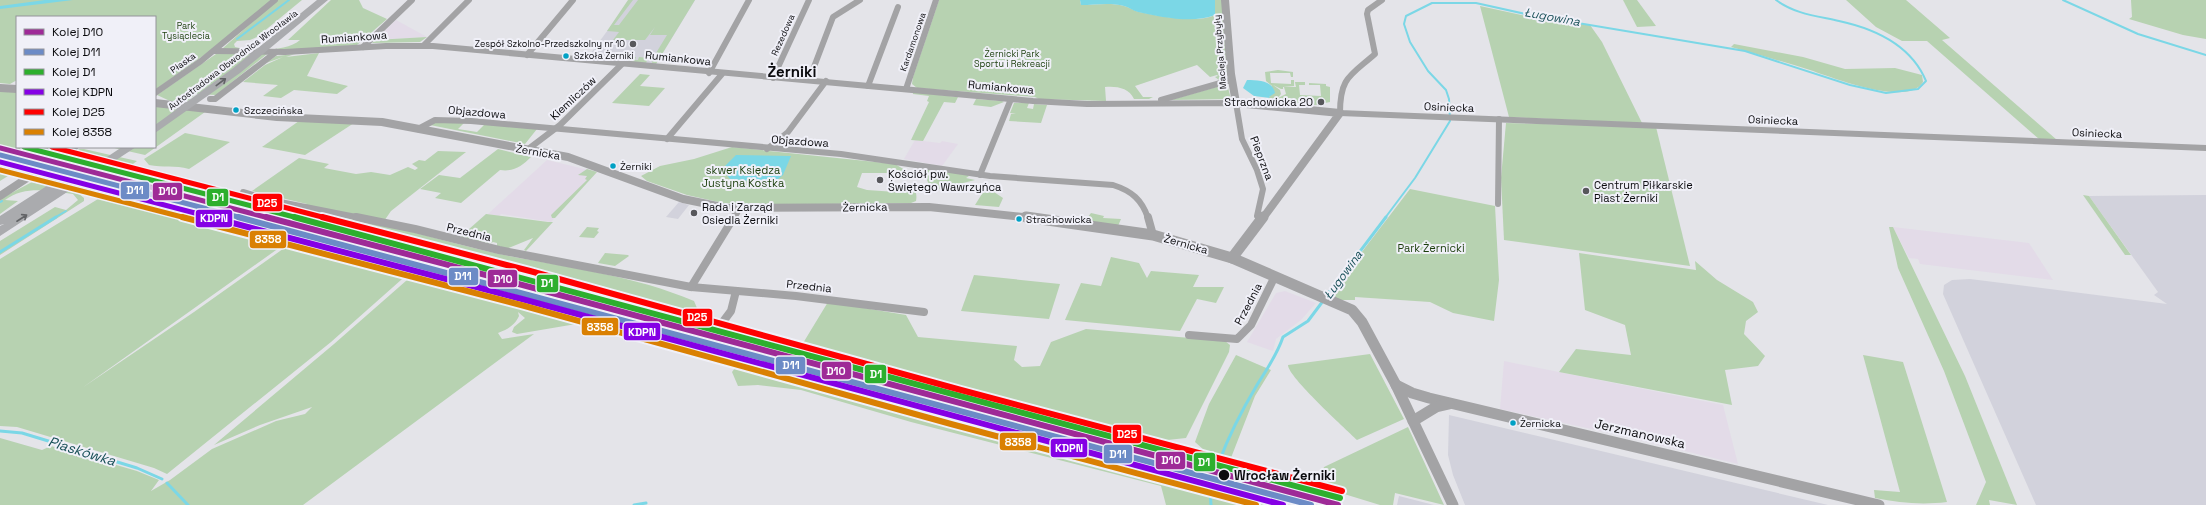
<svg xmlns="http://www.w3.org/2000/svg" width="2206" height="505" font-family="'Space Grotesk',sans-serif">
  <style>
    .commercial { fill: #e3dbe8 }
    .built { fill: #d2d2dc }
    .green { fill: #b7d2b1 }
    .water { fill: #7bd7e6 }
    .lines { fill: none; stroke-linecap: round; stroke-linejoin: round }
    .stream-far1 { stroke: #7bd7e6; stroke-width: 2 }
    .stream { stroke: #7bd7e6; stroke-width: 3 }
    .street-far1 { stroke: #a3a3a5; stroke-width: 6 }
    .street { stroke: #a3a3a5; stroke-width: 8 }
    .secondary-far1 { stroke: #a3a3a5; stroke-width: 8 }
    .secondary { stroke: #a3a3a5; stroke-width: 11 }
    .highway { fill: #aaabae; fill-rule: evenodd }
    .rail-1-far1-casing { stroke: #f0f0f8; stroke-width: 8 }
    .rail-1-casing { stroke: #f0f0f8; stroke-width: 10 }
    .rail-2-far1-casing { stroke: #f0f0f8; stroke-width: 8 }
    .rail-2-casing { stroke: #f0f0f8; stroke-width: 10 }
    .rail-3-far1-casing { stroke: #f0f0f8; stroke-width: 8 }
    .rail-3-casing { stroke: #f0f0f8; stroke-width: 10 }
    .rail-4-far1-casing { stroke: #f0f0f8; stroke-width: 8 }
    .rail-4-casing { stroke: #f0f0f8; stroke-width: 10 }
    .rail-5-far1-casing { stroke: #f0f0f8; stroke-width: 8 }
    .rail-5-casing { stroke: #f0f0f8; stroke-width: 10 }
    .rail-6-far1-casing { stroke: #f0f0f8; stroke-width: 8 }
    .rail-6-casing { stroke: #f0f0f8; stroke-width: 10 }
    .rail-1-far1 { stroke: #9e2a97; stroke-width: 5 }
    .rail-1 { stroke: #9e2a97; stroke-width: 6 }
    .rail-2-far1 { stroke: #6c8bc6; stroke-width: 5 }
    .rail-2 { stroke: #6c8bc6; stroke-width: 6 }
    .rail-3-far1 { stroke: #2daf2d; stroke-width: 5 }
    .rail-3 { stroke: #2daf2d; stroke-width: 6 }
    .rail-4-far1 { stroke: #8500e5; stroke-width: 5 }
    .rail-4 { stroke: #8500e5; stroke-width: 6 }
    .rail-5-far1 { stroke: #f00; stroke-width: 5 }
    .rail-5 { stroke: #f00; stroke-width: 6 }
    .rail-6-far1 { stroke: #da8002; stroke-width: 5 }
    .rail-6 { stroke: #da8002; stroke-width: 6 }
    .oneway { stroke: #626366 }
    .poi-dot { fill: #57575b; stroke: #f0f0f8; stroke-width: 1.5 }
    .bus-dot { fill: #01a1c4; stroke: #f0f0f8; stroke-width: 1.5 }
    .stop-dot { fill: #0b0b0e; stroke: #f0f0f8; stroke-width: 1.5 }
    .labels { text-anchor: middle; stroke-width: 4; stroke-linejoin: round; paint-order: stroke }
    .far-park-label { font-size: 9px; fill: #1b3e0c; stroke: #f0f0f8 }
    .far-street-label { font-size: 9px; fill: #0b0b0e; stroke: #f0f0f8 }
    .far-poi-label { font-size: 9px; fill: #0b0b0e; stroke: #f0f0f8; text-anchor: end }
    .far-bus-label { font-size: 9px; fill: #0b0b0e; stroke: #f0f0f8; text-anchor: start }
    .bus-label { font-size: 10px; fill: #0b0b0e; stroke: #f0f0f8; text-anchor: start }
    .street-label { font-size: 11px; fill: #0b0b0e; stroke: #f0f0f8 }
    .poi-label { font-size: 11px; fill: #0b0b0e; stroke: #f0f0f8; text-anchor: start }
    .park-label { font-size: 11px; fill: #1b3e0c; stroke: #f0f0f8 }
    .water-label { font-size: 12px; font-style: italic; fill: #174f57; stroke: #f0f0f8 }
    .near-street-label { font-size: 13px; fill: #0b0b0e; stroke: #f0f0f8 }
    .near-stop-label { font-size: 13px; font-weight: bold; fill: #0b0b0e; stroke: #f0f0f8; text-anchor: start }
    .near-water-label { font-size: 14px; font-style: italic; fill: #174f57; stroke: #f0f0f8 }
    .district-label { font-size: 15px; font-weight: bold; fill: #0b0b0e; stroke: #f0f0f8 }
    .line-badge { stroke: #f0f0f8; stroke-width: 1.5 }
    .badge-label { font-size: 11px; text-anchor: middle; font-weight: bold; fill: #fff }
  </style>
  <rect width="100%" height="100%" fill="#e4e4e9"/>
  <g class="commercial">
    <polygon points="396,20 427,37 375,40"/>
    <polygon points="915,140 940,143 942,141 958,144 942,166 904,159"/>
    <polygon points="547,160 597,172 551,222 501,214 499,216 488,214"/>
    <polygon points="1893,227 2029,243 2053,280 1920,264 1918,259 1909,258"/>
    <polygon points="1285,291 1316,303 1301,320 1276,339 1273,351 1247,342 1276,293"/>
    <polygon points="1504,361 1723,405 1738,464 1614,434 1500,409"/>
  </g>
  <g class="built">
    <polygon points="630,0 695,0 656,64 588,57"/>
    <polygon points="2206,195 2206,505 2036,505 1943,294 1944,285 1952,280 1970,279 2167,304 2154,295 2158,292 2089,196"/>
    <polygon points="679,202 689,205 678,219 666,217"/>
    <polygon points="1449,415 1828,505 1465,505 1453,475 1448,455"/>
    <polygon points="1399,496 1434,505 1397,505"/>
  </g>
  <g class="green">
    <polygon points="0,0 272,0 221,43 155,90 155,17 17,17 17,80 10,84 0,83"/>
    <path d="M277 0H302L257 37 250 40 237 41 234 44 235 47C252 51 287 52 300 40H288L331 0H359L363 8 387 19 357 45 307 49H222Z"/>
    <polygon points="628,0 633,0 614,25 619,25 638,0 695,0 656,64 652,63 653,58 646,55 656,53 667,35 650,35 655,27 645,40 613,40 619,32 607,31"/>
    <path d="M939 0H1080L1081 5C1095 5 1110 2 1124 6 1129 7 1134 11 1139 12 1160 16 1195 24 1215 15V0H1222L1227 72 1219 80 1215 77 1218 76 1217 75 1210 77 1197 65 1135 86 1143 97H1153L1149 99H1134C1129 88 1117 86 1105 87L1106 101 1039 99 1035 97 917 88 912 84 913 77Z"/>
    <polygon points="1623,0 1637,0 1656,26 1637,27"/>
    <polygon points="1846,0 1906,0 1950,38 1942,40 2057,140 2039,139 1927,41 1902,41 1876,27"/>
    <polygon points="2131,0 2206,0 2206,39 2183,35 2129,19 2132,17"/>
    <polygon points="1480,6 1535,18 1590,25 1602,42 1642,123 1509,117"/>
    <polygon points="427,37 420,42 372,43 375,40"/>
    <path d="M1734 44 1803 57 1845 69 1895 68 1922 75 1923 82C1908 108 1831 77 1810 70 1784 62 1757 54 1731 47Z"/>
    <polygon points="319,53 307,76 348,86 337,94 294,90 281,98 263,96 278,85 243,82 265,65 283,57 266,63 276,56 295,54 286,57"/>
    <polygon points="216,54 267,54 216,95 196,94 188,101 170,101 157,95"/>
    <polygon points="616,56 636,57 635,60 638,60 639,57 648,58 646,63 613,60"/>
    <polygon points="1278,70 1293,72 1293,77 1291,77 1290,73 1270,73 1271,83 1291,84 1291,80 1294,80 1294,86 1283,87 1283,89 1281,89 1273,85 1280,90 1281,94 1278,98 1286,94 1284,87 1296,87 1295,82 1305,82 1305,85 1299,85 1300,95 1321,96 1320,85 1309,85 1309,83 1326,84 1326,86 1330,87 1330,102 1315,105 1267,100 1269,98 1272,86 1266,81 1265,72"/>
    <polygon points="640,74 650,75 640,86 665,88 649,106 612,103"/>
    <polygon points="1227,84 1231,99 1171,100"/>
    <polygon points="0,90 17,91 17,147 65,147 49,159 0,145"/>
    <polygon points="913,92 958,97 955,103 944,102 923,141 911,140 929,102 927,101 929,96 913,94"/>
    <polygon points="976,99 1002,101 1004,102 991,107 973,105"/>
    <polygon points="1014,103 1029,103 1027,108 1033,109 1034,104 1047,105 1041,123 1009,121 1011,114 1016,114 1010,113"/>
    <polygon points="155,106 205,112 145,155 110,147 155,147"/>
    <polygon points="299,121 354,123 305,155 262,147"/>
    <polygon points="465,122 458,129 477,132 485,124 537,129 525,144 430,125 434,123"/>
    <polygon points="1506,123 1656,127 1690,266 1504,240 1501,178"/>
    <path d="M185 133 230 142 189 169C175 165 163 168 149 165L144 159Z"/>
    <path d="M732 147 895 164 905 170 907 177 901 178 891 173H862L857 187 867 190 896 192 904 184C913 188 918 190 916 201L911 203 751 205 723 203 687 195 647 181 641 176 660 166 694 159Z"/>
    <polygon points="80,149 84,149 137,161 116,176 57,161 72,152"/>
    <path d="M498 149 531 157C522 166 514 172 500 170L461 203 435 198 441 193 420 189 439 175 460 178Z"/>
    <path d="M438 151 466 152 391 211 382 224C425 235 466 247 509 256 572 268 635 276 694 301L703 322 550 283 438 259 398 248 403 244 374 240 301 222 295 213 307 204 252 191 299 158 329 164 324 168 356 174 371 172 390 175 408 167 415 170 418 168 412 164 419 160 425 161Z"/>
    <polygon points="0,164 19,169 0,181"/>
    <polygon points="911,166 968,175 969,176 966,178 975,180 932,191 922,169"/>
    <polygon points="47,168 114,187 105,194 91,192 37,178 37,175"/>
    <polygon points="587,169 597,172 555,218 552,218 551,215 587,180 585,179 587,176 578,175"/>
    <path d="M32 182 79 194 84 198V201L0 255V241L55 207 66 210 78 200 73 194C49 191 26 185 5 200L18 201 0 214V199Z"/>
    <polygon points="988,188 1003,198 999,207 975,205 985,189"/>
    <polygon points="1410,189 1495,206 1499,280 1494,321 1453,313 1430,302 1355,297 1355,300 1341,300 1329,295"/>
    <polygon points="124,191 195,214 215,217 293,238 82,388 194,312 297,239 410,272 331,342 167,474 154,468 17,427 0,426 0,259 98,199"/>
    <polygon points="138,191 536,294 983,420 1089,446 1087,451 1286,505 1166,505 1161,486 911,422 801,390 758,385 738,386 732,372 735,368 596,324 576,311 197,211 136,193"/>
    <polygon points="2083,195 2089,196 2131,255 2125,255"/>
    <polygon points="1091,213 1104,216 1103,218 1121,219 1118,226 1085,221"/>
    <polygon points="486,214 548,222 553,222 526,251 524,250 533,238 506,249 497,247 497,243 493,242 488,245 459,238"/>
    <polygon points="587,227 599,228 597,231 599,232 594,238 579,237"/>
    <polygon points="1889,227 1893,227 1965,376 2017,505 1989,500 1990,505 1976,505 1986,482 1944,371 1898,268"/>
    <polygon points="605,253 628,255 629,256 615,266 598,263"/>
    <polygon points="1579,253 1696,270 1695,261 1717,280 1753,302 1758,312 1746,321 1744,334 1765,356 1758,366 1725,370 1732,405 1559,372 1576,349 1631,355 1625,325 1585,310"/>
    <polygon points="1111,257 1139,263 1147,278 1151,271 1199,275 1193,287 1224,287 1216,303 1197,299 1180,331 1065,320 1081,283 1101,286"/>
    <path d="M415 273 557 308 580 317 582 323 517 334 512 332 514 327 525 318 518 312 519 316C514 326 508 329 498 333L502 339 534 334 303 505H0V438L42 450 51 446 137 471 159 480 151 491 170 480 212 449 276 421 305 414 312 407 260 425 214 445 334 344Z"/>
    <polygon points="974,275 1060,284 1049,319 961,311"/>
    <polygon points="828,302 906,315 918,337 1017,346 1014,360 1022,367 1040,366 1051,342 1086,329 1225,341 1230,345 1229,352 1186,438 1158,441 797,353"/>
    <path d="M1370 354 1404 419 1357 440C1345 428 1288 377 1288 365Z"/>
    <polygon points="1236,355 1271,370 1255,396 1229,463 1214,459 1195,442 1209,404"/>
    <path d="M1863 355 1903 362 1947 502C1922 505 1900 503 1875 498L1874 490 1900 492Z"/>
    <polygon points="1408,427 1444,505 1395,493 1393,505 1380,505 1318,486 1324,467"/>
  </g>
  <g class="water">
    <polygon points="45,0 73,0 0,9 0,6"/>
    <path d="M1080 0H1215V15C1193 24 1161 17 1138 12 1133 11 1129 7 1124 6 1110 2 1095 5 1081 5Z"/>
    <path d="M1247 80C1259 80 1273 81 1275 93L1269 97 1270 98 1254 96 1243 88Z"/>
    <polygon points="736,155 791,156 783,175 773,183 730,179 726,174 725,166"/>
  </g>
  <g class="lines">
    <g class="stream-far1">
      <polyline points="2063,0 2138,34 2206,55"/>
      <polyline points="237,39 289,0"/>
      <polyline points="95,182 233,218"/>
      <polyline points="152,185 280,218"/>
      <polyline points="0,202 2,201"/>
      <polyline points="54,218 66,211"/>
      <path d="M1385 218 1415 178 1450 121 1449 99 1446 90 1428 71 1410 42 1404 24 1406 16 1432 3H1476L1530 15 1745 51 1850 85 1886 93 1918 89 1926 81C1911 45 1876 29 1839 21 1817 16 1795 14 1776 0"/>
    </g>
    <g class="stream">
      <polyline points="229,217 606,316 1075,448 1082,455"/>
      <polyline points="277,217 609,303 1080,431"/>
      <polyline points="0,252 56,217"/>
      <polyline points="1327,295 1386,217"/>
      <polyline points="0,431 22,433 137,468 162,479"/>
      <path d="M1219 462C1229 435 1242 410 1257 385 1267 369 1277 355 1283 337L1308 321 1323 301"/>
      <polyline points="167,483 188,505"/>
      <polyline points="1210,489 1211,505"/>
      <polyline points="634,505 646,503"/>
    </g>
    <g class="street-far1">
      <path d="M1382 0 1368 10 1367 14 1375 54C1350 76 1340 77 1340 113L2206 148"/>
      <polyline points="424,45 469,0"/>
      <polyline points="363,47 412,0"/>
      <polyline points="214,51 285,52 386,46 433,46 1033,101 1087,104 1236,103 1242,139 1257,170 1263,189 1257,216 1260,218"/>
      <polyline points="527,55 573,0"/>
      <polyline points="709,73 749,0"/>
      <polyline points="773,78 809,0"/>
      <polyline points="809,80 833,17 860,0"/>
      <polyline points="868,86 898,7"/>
      <polyline points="906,89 936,0"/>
      <polyline points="155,93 201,61 275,0"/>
      <polyline points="210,99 215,99 276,52"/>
      <polyline points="1161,100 1231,80"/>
      <path d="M418 129 435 120 471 121 841 154 990 176 1113 185C1132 191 1142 200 1148 218"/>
      <polyline points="667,139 722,74"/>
      <polyline points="767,149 788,132 826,81"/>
      <polyline points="527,150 560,125 622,64"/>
      <polyline points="980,175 1011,99"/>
      <polyline points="243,192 270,200 361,218"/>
      <polyline points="1498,204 1499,119"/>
      <polyline points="734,218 740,208"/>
    </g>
    <g class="street">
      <polyline points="356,217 415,229 499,250 691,287 796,296 924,312"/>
      <polyline points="1148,217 1153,235"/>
      <polyline points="1259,217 1261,219"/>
      <polyline points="691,287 734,217"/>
      <polyline points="722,323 731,311 736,291"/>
      <polyline points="1189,335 1237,339 1251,325 1275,276"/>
    </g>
    <g class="secondary-far1">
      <polyline points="1225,0 1231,74 1236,103 1340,113 1263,218"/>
      <polyline points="0,88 17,89"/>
      <polyline points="155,103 277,117 382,122 568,157 683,199 727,208 929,207 1033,218"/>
      <polyline points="0,196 74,147"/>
    </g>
    <g class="secondary">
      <polyline points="1026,217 1153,235 1232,258 1352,310 1362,322 1396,385 1453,505"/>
      <polyline points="1232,258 1263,217"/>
      <polyline points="1396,385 1412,393 1429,398 1879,505"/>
      <polyline points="1413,421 1436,407 1449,404"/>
    </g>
    <g class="highway">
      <polygon points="317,0 328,0 240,73 155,133 155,125 232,69"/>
      <polygon points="122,147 136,147 0,236 0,226 4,224 0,225 0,216 67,173 75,173 77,177"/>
    </g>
    <g class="rail-1-far1-casing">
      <polyline id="rail-1-far1" points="0,148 269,218"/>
    </g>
    <g class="rail-1-casing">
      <path id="rail-1" d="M266 217C624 310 980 410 1338 505"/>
    </g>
    <g class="rail-2-far1-casing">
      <polyline id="rail-2-far1" points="0,155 242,218"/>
    </g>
    <g class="rail-2-casing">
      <path id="rail-2" d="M238 217C596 311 953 410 1311 505"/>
    </g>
    <g class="rail-3-far1-casing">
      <polyline id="rail-3-far1" points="24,147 298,218"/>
    </g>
    <g class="rail-3-casing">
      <path id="rail-3" d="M294 217C643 308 991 405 1340 498"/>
    </g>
    <g class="rail-4-far1-casing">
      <polyline id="rail-4-far1" points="0,162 214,218"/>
    </g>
    <g class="rail-4-casing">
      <polyline id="rail-4" points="210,217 522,299 1283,505"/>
    </g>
    <g class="rail-5-far1-casing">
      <polyline id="rail-5-far1" points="52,147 326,218"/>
    </g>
    <g class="rail-5-casing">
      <polyline id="rail-5" points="322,217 530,271 961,390 1342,491"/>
    </g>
    <g class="rail-6-far1-casing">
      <polyline id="rail-6-far1" points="0,170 186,218"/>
    </g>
    <g class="rail-6-casing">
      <polyline id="rail-6" points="182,217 521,305 951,424 1256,505"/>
    </g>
    <use href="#rail-1-far1" class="rail-1-far1"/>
    <use href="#rail-1" class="rail-1"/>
    <use href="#rail-2-far1" class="rail-2-far1"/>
    <use href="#rail-2" class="rail-2"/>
    <use href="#rail-3-far1" class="rail-3-far1"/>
    <use href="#rail-3" class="rail-3"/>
    <use href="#rail-4-far1" class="rail-4-far1"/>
    <use href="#rail-4" class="rail-4"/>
    <use href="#rail-5-far1" class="rail-5-far1"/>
    <use href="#rail-5" class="rail-5"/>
    <use href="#rail-6-far1" class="rail-6-far1"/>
    <use href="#rail-6" class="rail-6"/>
  </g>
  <defs><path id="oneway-shaft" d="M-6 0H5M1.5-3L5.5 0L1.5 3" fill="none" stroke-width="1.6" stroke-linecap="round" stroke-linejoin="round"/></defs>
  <g class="oneway">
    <use href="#oneway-shaft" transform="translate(221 82) rotate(-37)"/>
    <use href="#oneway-shaft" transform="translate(22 218) rotate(-33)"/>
  </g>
  <g class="poi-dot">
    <circle cx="633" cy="44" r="4"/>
    <circle cx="1321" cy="102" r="4"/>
    <circle cx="880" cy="180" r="4"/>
    <circle cx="1586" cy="191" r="4"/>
    <circle cx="694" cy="213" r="4"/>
  </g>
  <g class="bus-dot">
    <circle cx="566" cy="56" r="3.5"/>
    <circle cx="236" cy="110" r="3.5"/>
    <circle cx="613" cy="166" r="3.5"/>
    <circle cx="1019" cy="219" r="3.5"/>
    <circle cx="1513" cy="423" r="3.5"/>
  </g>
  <circle class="stop-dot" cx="1224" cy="475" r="6"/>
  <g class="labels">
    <g class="far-park-label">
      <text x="186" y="29">Park<tspan x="186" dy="10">Tysiąclecia</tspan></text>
      <text x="1012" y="57">Żernicki Park<tspan x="1012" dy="10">Sportu i Rekreacji</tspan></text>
    </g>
    <g class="far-street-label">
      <text transform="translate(783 35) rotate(-66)" y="3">Rezedowa</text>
      <text transform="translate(913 42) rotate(-71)" y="3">Kardamonowa</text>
      <text transform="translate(1220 52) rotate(-95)" y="3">Macieja Przybyły</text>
      <text transform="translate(233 60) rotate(-37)" y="3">Autostradowa Obwodnica Wrocławia</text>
      <text transform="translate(183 63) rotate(-35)" y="3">Płaska</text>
    </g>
    <g class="far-poi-label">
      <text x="625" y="47">Zespół Szkolno-Przedszkolny nr 10</text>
    </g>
    <g class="far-bus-label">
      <text x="574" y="59">Szkoła Żerniki</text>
    </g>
    <g class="bus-label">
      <text x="244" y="114">Szczecińska</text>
      <text x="620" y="170">Żerniki</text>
      <text x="1026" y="223">Strachowicka</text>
      <text x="1520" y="427">Żernicka</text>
    </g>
    <g class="street-label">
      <text transform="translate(354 37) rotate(-4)" y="4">Rumiankowa</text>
      <text transform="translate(678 58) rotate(6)" y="4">Rumiankowa</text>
      <text transform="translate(1001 87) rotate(5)" y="4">Rumiankowa</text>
      <text transform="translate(573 98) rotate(-43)" y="4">Kiemliczów</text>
      <text transform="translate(1449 107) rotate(2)" y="4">Osiniecka</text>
      <text transform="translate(477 112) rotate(5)" y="4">Objazdowa</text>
      <text transform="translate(1773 120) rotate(2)" y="4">Osiniecka</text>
      <text transform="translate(2097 133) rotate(2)" y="4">Osiniecka</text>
      <text transform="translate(800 141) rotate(4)" y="4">Objazdowa</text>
      <text transform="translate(538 152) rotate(10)" y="4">Żernicka</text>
      <text transform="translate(1262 158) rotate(69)" y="4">Pieprzna</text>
      <text transform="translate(865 207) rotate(-1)" y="4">Żernicka</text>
      <text transform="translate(469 232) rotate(14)" y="4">Przednia</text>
      <text transform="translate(1186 244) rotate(16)" y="4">Żernicka</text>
      <text transform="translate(809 286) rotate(6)" y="4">Przednia</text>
      <text transform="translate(1248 304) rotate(-62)" y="4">Przednia</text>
    </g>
    <g class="poi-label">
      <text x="1313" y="106" text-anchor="end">Strachowicka 20</text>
      <text x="888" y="178">Kościół pw.<tspan x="888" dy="13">Świętego Wawrzyńca</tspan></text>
      <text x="1594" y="189">Centrum Piłkarskie<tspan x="1594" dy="13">Piast Żerniki</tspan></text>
      <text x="702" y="211">Rada i Zarząd<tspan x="702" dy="13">Osiedla Żerniki</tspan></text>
    </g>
    <g class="park-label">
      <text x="743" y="174">skwer Księdza<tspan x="743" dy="13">Justyna Kostka</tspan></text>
      <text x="1431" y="252">Park Żernicki</text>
    </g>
    <g class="water-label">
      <text transform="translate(1552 17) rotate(10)" y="4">Ługowina</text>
      <text transform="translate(1343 275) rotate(-54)" y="4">Ługowina</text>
    </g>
    <g class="near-street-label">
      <text transform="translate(1640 433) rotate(13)" y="5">Jerzmanowska</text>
    </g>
    <g class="near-stop-label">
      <text x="1234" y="480">Wrocław Żerniki</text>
    </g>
    <g class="near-water-label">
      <text transform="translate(82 451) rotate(17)" y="5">Piaskówka</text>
    </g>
    <g class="district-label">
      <text x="792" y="77">Żerniki</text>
    </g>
  </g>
  <g class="line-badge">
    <rect x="120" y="181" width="30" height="19" rx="4" fill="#6c8bc6"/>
    <rect x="152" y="182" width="31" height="19" rx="4" fill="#9e2a97"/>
    <rect x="206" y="188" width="23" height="19" rx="4" fill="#2daf2d"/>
    <rect x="252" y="193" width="31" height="19" rx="4" fill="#f00"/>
    <rect x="195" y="209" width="38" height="19" rx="4" fill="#8500e5"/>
    <rect x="249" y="230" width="38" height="19" rx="4" fill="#da8002"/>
    <rect x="448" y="267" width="31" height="19" rx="4" fill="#6c8bc6"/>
    <rect x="487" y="269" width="31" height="19" rx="4" fill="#9e2a97"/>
    <rect x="536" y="274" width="23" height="19" rx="4" fill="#2daf2d"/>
    <rect x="682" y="308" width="31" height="19" rx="4" fill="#f00"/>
    <rect x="581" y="317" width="38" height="19" rx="4" fill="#da8002"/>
    <rect x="623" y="322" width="38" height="19" rx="4" fill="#8500e5"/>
    <rect x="775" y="356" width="31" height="19" rx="4" fill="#6c8bc6"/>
    <rect x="821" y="361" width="31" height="19" rx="4" fill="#9e2a97"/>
    <rect x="864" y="364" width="23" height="20" rx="4" fill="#2daf2d"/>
    <rect x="1112" y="424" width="30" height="20" rx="4" fill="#f00"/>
    <rect x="999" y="432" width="38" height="19" rx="4" fill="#da8002"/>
    <rect x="1050" y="438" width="38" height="20" rx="4" fill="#8500e5"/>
    <rect x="1103" y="444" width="30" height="20" rx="4" fill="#6c8bc6"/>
    <rect x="1155" y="451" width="31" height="19" rx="4" fill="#9e2a97"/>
    <rect x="1193" y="452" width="23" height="20" rx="4" fill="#2daf2d"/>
  </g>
  <g class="badge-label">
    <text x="135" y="194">D11</text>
    <text x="168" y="195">D10</text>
    <text x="218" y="201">D1</text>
    <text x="267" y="207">D25</text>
    <text x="214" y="222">KDPN</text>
    <text x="268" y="243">8358</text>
    <text x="463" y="280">D11</text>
    <text x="503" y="283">D10</text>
    <text x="547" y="287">D1</text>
    <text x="697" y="321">D25</text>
    <text x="600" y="331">8358</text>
    <text x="642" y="336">KDPN</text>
    <text x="791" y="369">D11</text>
    <text x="836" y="375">D10</text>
    <text x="876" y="378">D1</text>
    <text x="1127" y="438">D25</text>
    <text x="1018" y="446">8358</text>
    <text x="1069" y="452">KDPN</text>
    <text x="1118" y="458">D11</text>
    <text x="1171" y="464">D10</text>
    <text x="1204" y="466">D1</text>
  </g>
  <rect x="16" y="16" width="140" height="132" fill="#f0f0f8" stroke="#94949a"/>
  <rect x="24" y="29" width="20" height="6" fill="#9e2a97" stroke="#94949a"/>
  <text x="52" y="36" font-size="12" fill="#0b0b0e">Kolej D10</text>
  <rect x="24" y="49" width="20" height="6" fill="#6c8bc6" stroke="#94949a"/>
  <text x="52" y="56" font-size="12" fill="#0b0b0e">Kolej D11</text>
  <rect x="24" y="69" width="20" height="6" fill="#2daf2d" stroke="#94949a"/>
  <text x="52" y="76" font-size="12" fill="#0b0b0e">Kolej D1</text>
  <rect x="24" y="89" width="20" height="6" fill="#8500e5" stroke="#94949a"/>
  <text x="52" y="96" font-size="12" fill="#0b0b0e">Kolej KDPN</text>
  <rect x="24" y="109" width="20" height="6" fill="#ff0000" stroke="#94949a"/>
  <text x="52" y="116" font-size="12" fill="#0b0b0e">Kolej D25</text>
  <rect x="24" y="129" width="20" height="6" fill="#da8002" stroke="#94949a"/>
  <text x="52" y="136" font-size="12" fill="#0b0b0e">Kolej 8358</text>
</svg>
